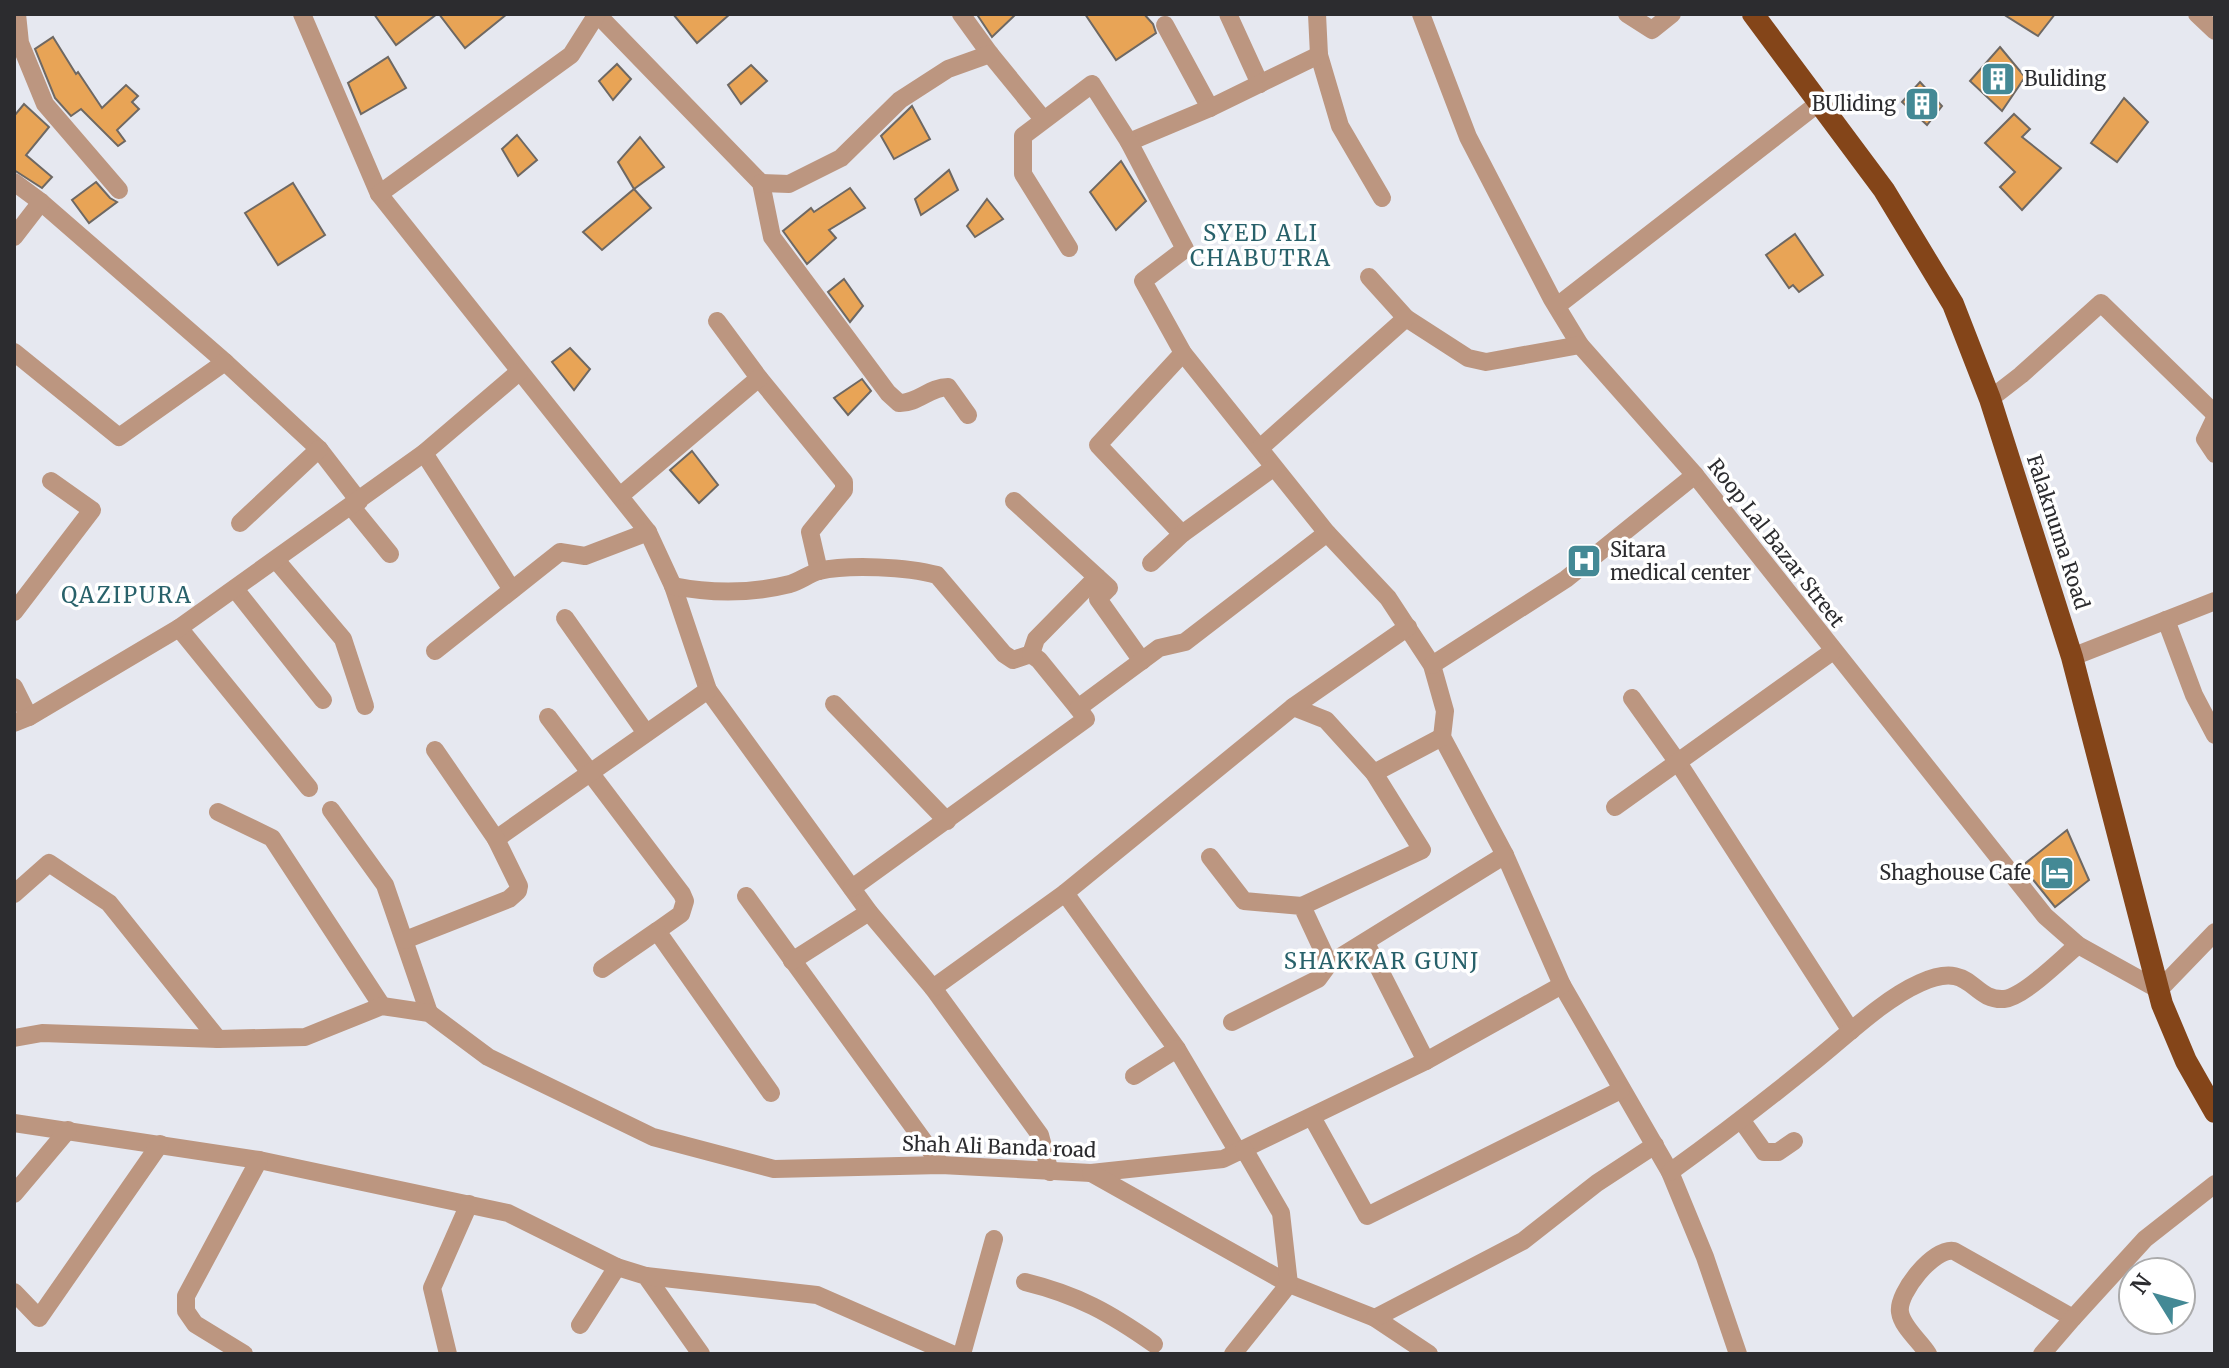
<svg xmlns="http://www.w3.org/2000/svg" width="2229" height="1368" font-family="Merriweather,serif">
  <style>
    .building { fill: #e8a456; stroke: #6e6863; stroke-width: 2 }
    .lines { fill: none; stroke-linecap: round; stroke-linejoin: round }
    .minor { stroke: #bc9680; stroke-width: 18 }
    .trunk { stroke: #844519; stroke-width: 22 }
    .labels { text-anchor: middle; stroke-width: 7; stroke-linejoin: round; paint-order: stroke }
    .poi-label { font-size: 20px; fill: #2c2c2f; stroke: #fff; text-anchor: start }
    .street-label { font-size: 20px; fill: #2c2c2f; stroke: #fff }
    .neighbourhood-label { font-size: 22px; letter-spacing: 2px; fill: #28616a; stroke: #fff }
  </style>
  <rect width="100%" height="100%" fill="#e6e8f0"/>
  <g class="building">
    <polygon points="374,14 437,14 396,45"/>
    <polygon points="439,14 507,14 465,48"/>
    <polygon points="673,14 730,14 697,43"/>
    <polygon points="980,14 1016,14 992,37 978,16"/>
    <polygon points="1085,14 1144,14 1153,24 1156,33 1116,60"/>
    <polygon points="2003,14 2055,14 2038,36"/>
    <polygon points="53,37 76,74 78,72 102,108 126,85 138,96 132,102 139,109 117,130 125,141 118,146 81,109 71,116 55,98 35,49"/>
    <polygon points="2000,47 2025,77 2002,111 1970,81"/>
    <polygon points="388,57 406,88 361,114 348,83"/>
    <polygon points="617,64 631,79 613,100 599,81"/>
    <polygon points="751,65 767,81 741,104 728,85"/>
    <polygon points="1920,82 1942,106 1927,125 1902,102"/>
    <polygon points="2124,98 2148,122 2117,162 2091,143"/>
    <polygon points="24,104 49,127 26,155 52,177 42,188 14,170 14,116"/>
    <polygon points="912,106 930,139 894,159 881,136"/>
    <polygon points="2014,114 2030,129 2022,137 2061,168 2022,210 2000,187 2015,172 1985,143"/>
    <polygon points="517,135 537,160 518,176 502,149"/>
    <polygon points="640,137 664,167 634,189 618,162"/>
    <polygon points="1121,161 1146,201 1116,230 1090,192"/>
    <polygon points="949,170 958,190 921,215 915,199"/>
    <polygon points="96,182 110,198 117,202 89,223 72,200"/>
    <polygon points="293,183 325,235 278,265 245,213"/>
    <polygon points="850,188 865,208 829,230 836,238 807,264 783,231 811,208 814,212"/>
    <polygon points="634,189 651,208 602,250 583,232"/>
    <polygon points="987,199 1003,219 975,237 967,226"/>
    <polygon points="1795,234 1823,275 1799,292 1793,285 1789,288 1766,255"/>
    <polygon points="844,279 863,306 850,322 828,292"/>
    <polygon points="570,348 590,369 574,390 552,362"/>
    <polygon points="862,379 871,391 848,415 834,398"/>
    <polygon points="692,451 718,485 699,503 670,470"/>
    <polygon points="2067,830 2089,880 2055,907 2022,866"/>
  </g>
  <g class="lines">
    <g class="minor">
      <polyline points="17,14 20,43 45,104 119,190"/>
      <polyline points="302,14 379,194 648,532 673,586 708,690 869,912 933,988 1040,1135 1050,1172"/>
      <path d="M597 14 761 183 772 237 888 393 899 403C917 404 930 387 948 387L968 415"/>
      <polyline points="961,14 990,54 1043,119"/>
      <polyline points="1228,14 1260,84"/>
      <polyline points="1317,14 1319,55 1340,126 1382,198"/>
      <polyline points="1421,14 1468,137 1552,299 1580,345 1695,475 2045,916 2078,945 2159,990 2215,932"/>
      <polyline points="1627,14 1652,30 1672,14"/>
      <polyline points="2197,14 2215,31"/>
      <polyline points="1165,25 1210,108"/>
      <polyline points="1129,142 1210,108 1319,55"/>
      <polyline points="14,182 41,202 225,362 319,449 359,501"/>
      <polyline points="761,183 789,184 841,158 900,100 948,69 990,54"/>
      <polyline points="379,194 571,55 597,14"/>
      <polyline points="14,237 41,202"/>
      <polyline points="1069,248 1023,174 1023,136 1092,84 1129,142 1185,249 1143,281 1183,353 1327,533 1388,598 1432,665 1445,711 1442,737 1505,855 1562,985 1670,1172 1705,1257 1738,1354"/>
      <polyline points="1369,277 1406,318 1468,358 1486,362 1580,345"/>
      <polyline points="1557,306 1820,102"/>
      <polyline points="717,321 759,378 844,482 844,490 810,532 819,571"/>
      <polyline points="14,352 119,437 225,362"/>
      <polyline points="1990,399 2021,375 2101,303 2215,414"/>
      <polyline points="2215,418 2205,439 2215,454"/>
      <polyline points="1260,448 1406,318"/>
      <polyline points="424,453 512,590"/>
      <polyline points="620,496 759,378"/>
      <polyline points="1014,501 1109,588 1098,599 1142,661"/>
      <polyline points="351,506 390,554"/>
      <polyline points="240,523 319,449"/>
      <polyline points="1182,534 1098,445 1183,353"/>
      <polyline points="276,560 343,639 365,706"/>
      <polyline points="1151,563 1182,534 1273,468"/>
      <path d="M673 586C713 594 750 594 790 584 800 581 809 574 819 571 849 564 908 567 937 575L1004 654 1013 660 1031 654 1039 660 1078 708"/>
      <polyline points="235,589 323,700"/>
      <polyline points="14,612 92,510 51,481"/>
      <polyline points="565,618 646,733"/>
      <polyline points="2166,620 2194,695 2215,735"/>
      <polyline points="179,628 309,788"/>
      <polyline points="435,651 560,552 585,556 648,532"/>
      <polyline points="1031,654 1036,639 1097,577"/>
      <polyline points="2072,657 2215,601"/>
      <polyline points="1432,665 1566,579 1695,475"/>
      <polyline points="14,687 29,717"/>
      <polyline points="1632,698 1679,764 1851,1031"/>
      <polyline points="834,704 947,821"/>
      <polyline points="1293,707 1326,720 1374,773 1422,850 1302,906"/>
      <polyline points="548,717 682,894 685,901 681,914 657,931 771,1093"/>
      <polyline points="14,723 29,717 179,628 424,453 519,372"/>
      <polyline points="1374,773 1442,737"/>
      <polyline points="1615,807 1833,651"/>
      <polyline points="331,810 385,885 429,1013"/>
      <polyline points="218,812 272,838 382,1006"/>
      <polyline points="496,839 708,690"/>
      <polyline points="1210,857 1244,901 1302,906 1329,964"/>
      <polyline points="852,888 1086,719 1078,708 1159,648 1185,642 1327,533"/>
      <polyline points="1065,893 1177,1049 1238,1152"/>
      <polyline points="14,894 49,863 109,903 218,1039"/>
      <polyline points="746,896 941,1165"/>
      <polyline points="405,940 509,899 518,891 519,886 496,839 435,750"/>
      <polyline points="1366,943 1426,1061"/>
      <polyline points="792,961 869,912"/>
      <polyline points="602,969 657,931"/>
      <polyline points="933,988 1065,893 1293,707 1408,627"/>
      <polyline points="1232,1022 1318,979 1329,964 1505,855"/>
      <polyline points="14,1038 42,1033 218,1039 305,1037 382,1006 429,1013 488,1057 653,1137 774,1169 941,1165 1091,1173 1223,1159 1426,1061 1562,985"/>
      <polyline points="1134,1076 1177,1049"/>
      <polyline points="1312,1117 1367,1216 1621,1090"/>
      <polyline points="1742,1121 1764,1152 1778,1152 1794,1141"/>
      <polyline points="14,1123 259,1160 508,1213 617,1267 646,1276 701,1354"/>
      <path d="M1670 1172C1720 1136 1768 1099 1816 1060 1847 1035 1884 999 1920 983 1973 959 1970 1001 2004 999 2024 997 2061 959 2078 945"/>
      <polyline points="1091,1173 1289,1284 1375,1318 1429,1354"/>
      <polyline points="14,1194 68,1130"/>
      <polyline points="646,1276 817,1295 952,1354"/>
      <path d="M1025 1282C1078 1295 1110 1313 1154 1344"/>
      <polyline points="14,1292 39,1318 160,1144"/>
      <polyline points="1375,1318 1523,1241 1597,1183 1655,1145"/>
      <polyline points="580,1325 617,1267"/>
      <polyline points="244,1354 195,1324 186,1311 186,1296 259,1160"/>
      <polyline points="448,1354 432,1288 469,1204"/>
      <polyline points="962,1354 994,1239"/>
      <polyline points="1233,1354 1289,1284 1281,1213 1244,1149"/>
      <path d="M1928 1354C1920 1341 1902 1327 1900 1312 1897 1293 1934 1247 1954 1251L2073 1318 2145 1239 2215 1184"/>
      <polyline points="2042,1354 2073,1318"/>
    </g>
    <polyline class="trunk" points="1753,14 1884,190 1953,304 1990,399 2072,657 2162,1004 2186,1061 2215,1112"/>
  </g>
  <defs>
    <g id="building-square" transform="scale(1.8)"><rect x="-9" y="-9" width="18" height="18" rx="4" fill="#448995" stroke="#fff"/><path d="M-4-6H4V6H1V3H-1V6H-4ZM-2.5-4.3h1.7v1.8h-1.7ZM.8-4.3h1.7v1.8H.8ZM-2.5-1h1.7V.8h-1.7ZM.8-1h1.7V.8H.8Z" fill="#fff"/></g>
    <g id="hospital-square" transform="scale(1.8)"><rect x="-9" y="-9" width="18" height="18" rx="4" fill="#448995" stroke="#fff"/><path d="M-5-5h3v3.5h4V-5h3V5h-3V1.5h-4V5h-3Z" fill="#fff"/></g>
    <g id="hotel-square" transform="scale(1.8)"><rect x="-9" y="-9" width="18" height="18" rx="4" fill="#448995" stroke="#fff"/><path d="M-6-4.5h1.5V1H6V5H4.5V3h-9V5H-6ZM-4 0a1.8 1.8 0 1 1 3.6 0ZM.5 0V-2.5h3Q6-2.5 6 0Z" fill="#fff"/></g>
  </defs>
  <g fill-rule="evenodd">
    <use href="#building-square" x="1998" y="79"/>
    <use href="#building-square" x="1922" y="104"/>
    <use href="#hospital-square" x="1584" y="561"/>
    <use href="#hotel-square" x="2057" y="873"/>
  </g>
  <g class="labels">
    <g class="poi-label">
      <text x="2024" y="86">Buliding</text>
      <text x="1896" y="111" text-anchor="end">BUliding</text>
      <text x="1610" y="557">Sitara<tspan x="1610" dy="23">medical center</tspan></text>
      <text x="2031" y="880" text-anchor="end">Shaghouse Cafe</text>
    </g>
    <g class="street-label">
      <text transform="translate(2058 532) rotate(72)" y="7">Falaknuma Road</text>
      <text transform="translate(1776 543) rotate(52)" y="7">Roop Lal Bazar Street</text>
      <text transform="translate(999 1147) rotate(2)" y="7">Shah Ali Banda road</text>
    </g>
    <g class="neighbourhood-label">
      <text x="1261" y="241">SYED ALI<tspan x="1261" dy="25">CHABUTRA</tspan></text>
      <text x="127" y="603">QAZIPURA</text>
      <text x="1382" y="969">SHAKKAR GUNJ</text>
    </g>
  </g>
  <rect width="2229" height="1368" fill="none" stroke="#2c2c2f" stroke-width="32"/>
  <g transform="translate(2157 1296) rotate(307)"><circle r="38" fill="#ffffff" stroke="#ababac" stroke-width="2"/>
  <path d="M0-6L14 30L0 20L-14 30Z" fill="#448995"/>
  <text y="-12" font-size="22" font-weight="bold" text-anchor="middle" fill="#2c2c2f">N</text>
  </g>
</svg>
